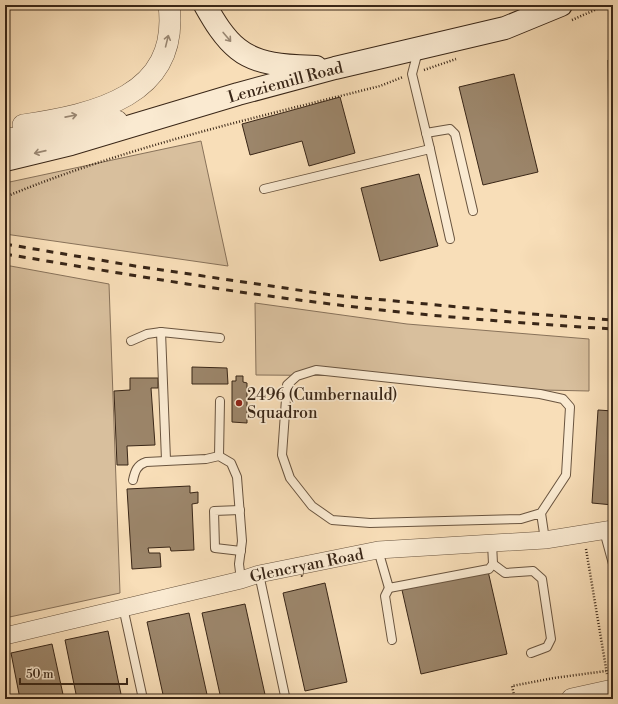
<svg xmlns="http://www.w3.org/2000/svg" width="618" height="704" font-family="'Libre Bodoni',serif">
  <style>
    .green { fill: #d8bf9d; stroke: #88725a }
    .building { fill: #9c866b; stroke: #392617 }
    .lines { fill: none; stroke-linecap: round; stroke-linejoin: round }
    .service-casing { stroke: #69543f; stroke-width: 10 }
    .minor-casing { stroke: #69543f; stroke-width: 18 }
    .tertiary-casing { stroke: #69543f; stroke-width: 22 }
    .secondary-casing { stroke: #392617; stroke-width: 24 }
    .path { stroke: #392617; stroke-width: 2.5; stroke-dasharray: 1 2; stroke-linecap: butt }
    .service { stroke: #faead1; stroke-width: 8 }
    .minor { stroke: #faead1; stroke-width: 17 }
    .tertiary { stroke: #faead1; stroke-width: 21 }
    .secondary { stroke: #faead1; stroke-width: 22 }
    .rail { stroke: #392617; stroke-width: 3; stroke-dasharray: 7 7; stroke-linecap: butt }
    .oneway { stroke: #9a8874 }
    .poi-dot { fill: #8f2418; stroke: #faead1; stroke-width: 1.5 }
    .labels { text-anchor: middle; stroke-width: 3.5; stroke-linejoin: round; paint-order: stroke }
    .street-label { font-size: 16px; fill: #392617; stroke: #faead1 }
    .poi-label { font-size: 16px; fill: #392617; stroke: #faead1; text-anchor: start }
  </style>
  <rect width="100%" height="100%" fill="#f8deb8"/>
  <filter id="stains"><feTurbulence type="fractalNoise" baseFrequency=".005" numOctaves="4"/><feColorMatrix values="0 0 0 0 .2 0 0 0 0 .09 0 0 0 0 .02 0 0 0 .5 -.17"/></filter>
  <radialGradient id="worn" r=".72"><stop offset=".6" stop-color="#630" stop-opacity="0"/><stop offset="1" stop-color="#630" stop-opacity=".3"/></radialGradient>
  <g class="green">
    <polygon points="201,141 228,266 5,234 5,183"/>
    <polygon points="5,265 109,284 120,593 5,618"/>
    <polygon points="255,303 407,324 589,339 589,391 543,390 402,376 256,375"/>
  </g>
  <g class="building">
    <polygon points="608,60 613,60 613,138 609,137"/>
    <polygon points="514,74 538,172 483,185 459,87"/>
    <polygon points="340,97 355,153 309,166 302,141 250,155 242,124"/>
    <polygon points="419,174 438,246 380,261 361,188"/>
    <polygon points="192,367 227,368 228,384 192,384"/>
    <polygon points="236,376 243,376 243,382 247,383 247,423 232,422 232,381 236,381"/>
    <polygon points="130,378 158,378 158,388 151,388 155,445 127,446 128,465 117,465 114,391 130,390"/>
    <polygon points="598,410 613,411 613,505 592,503"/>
    <polygon points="190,486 190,493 198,492 198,503 192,504 194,550 171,551 170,547 148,548 149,553 160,553 161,567 132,569 127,489"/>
    <polygon points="488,571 507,654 421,674 402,590"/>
    <polygon points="325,583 347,682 305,691 283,593"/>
    <polygon points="245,604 266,699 221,699 202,613"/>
    <polygon points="189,613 208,699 164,699 147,622"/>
    <polygon points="108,631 122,699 77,699 65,640"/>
    <polygon points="52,644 64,699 20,699 11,653"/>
  </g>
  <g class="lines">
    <g class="service-casing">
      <g id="service">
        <polyline points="426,133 450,129 455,134 473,211"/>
        <polyline points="430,149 450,239"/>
        <polyline points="264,189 430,149 412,74 418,51"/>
        <polyline points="161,332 166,460"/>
        <polyline points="131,341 147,334 161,332 220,338"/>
        <polyline points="219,456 220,401"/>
        <path d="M133 480C135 471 137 465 146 462L206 459 219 456 231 463 237 477 242 541 239 564 241 580"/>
        <polyline points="240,510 214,511 215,548 241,551"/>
        <polyline points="541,513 521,519 370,523 332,520 312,506 290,478 282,455 287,385 297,376 316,370 540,394 563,399 570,407 566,475 541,513 545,540"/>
        <polyline points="604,531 613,564"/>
        <polyline points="378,550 389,588 489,569 493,564 492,543"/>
        <polyline points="493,564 505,573 533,571 542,579 551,639 547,647 531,653"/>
        <polyline points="259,574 285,696"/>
        <polyline points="389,588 385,596 392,640"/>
        <polyline points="123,607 143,699"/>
      </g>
    </g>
    <g class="minor-casing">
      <g id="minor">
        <path id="s1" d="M5 636 241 580 259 574 378 550 545 540 613 529"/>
      </g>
    </g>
    <g class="tertiary-casing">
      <g id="tertiary">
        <path d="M23 125C94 114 180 97 169 5"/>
        <polyline points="5,139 57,134 117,121"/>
        <polyline points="572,699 613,690"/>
      </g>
    </g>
    <g class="secondary-casing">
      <g id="secondary">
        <path d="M205 5C214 21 224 38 238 49 259 66 291 66 316 67"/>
        <path id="s2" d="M5 160 71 144 238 94 335 68 505 28 561 5"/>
      </g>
    </g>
    <g class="path">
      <polyline points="572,20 606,5"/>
      <polyline points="424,70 456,59"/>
      <path d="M5 197C126 147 254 118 380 86L403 77"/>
      <polyline points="586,549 607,674"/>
      <polyline points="515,699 512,686 554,678 606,671"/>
    </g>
    <use href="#service" class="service"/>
    <use href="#minor" class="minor"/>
    <use href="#tertiary" class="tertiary"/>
    <use href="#secondary" class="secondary"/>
    <g class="rail">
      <polyline points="5,244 135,266 332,295 532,314 613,320"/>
      <path d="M5 254C113 272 222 291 331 304 424 316 519 323 613 329"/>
    </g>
  </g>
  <defs><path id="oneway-shaft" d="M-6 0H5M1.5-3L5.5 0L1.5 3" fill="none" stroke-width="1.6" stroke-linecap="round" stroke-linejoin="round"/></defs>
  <g class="oneway">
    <use href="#oneway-shaft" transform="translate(227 37) rotate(50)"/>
    <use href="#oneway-shaft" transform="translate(167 41) rotate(-76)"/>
    <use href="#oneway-shaft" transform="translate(71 116) rotate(-11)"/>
    <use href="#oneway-shaft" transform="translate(40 152) rotate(167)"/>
  </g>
  <circle class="poi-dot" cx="239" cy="403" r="4"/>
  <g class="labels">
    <g class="street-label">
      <text dy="6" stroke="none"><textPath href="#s2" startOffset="291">Lenziemill Road</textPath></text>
      <text dy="6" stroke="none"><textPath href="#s1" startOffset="310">Glencryan Road</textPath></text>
    </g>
    <g class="poi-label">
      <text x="247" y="400">2496 (Cumbernauld)<tspan x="247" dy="18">Squadron</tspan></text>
    </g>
  </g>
  <rect width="618" height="704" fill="none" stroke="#f8deb8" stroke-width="20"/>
  <rect x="6" y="6" width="606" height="692" fill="none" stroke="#392617" stroke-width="2"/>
  <rect x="10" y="10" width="598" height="684" fill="none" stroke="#392617"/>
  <path d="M20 678v6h107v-6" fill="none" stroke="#392617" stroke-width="2"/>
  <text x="26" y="678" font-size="12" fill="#392617" stroke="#faead1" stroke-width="3" paint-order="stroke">50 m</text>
  <rect width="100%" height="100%" filter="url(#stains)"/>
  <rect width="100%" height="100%" fill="url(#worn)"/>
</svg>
